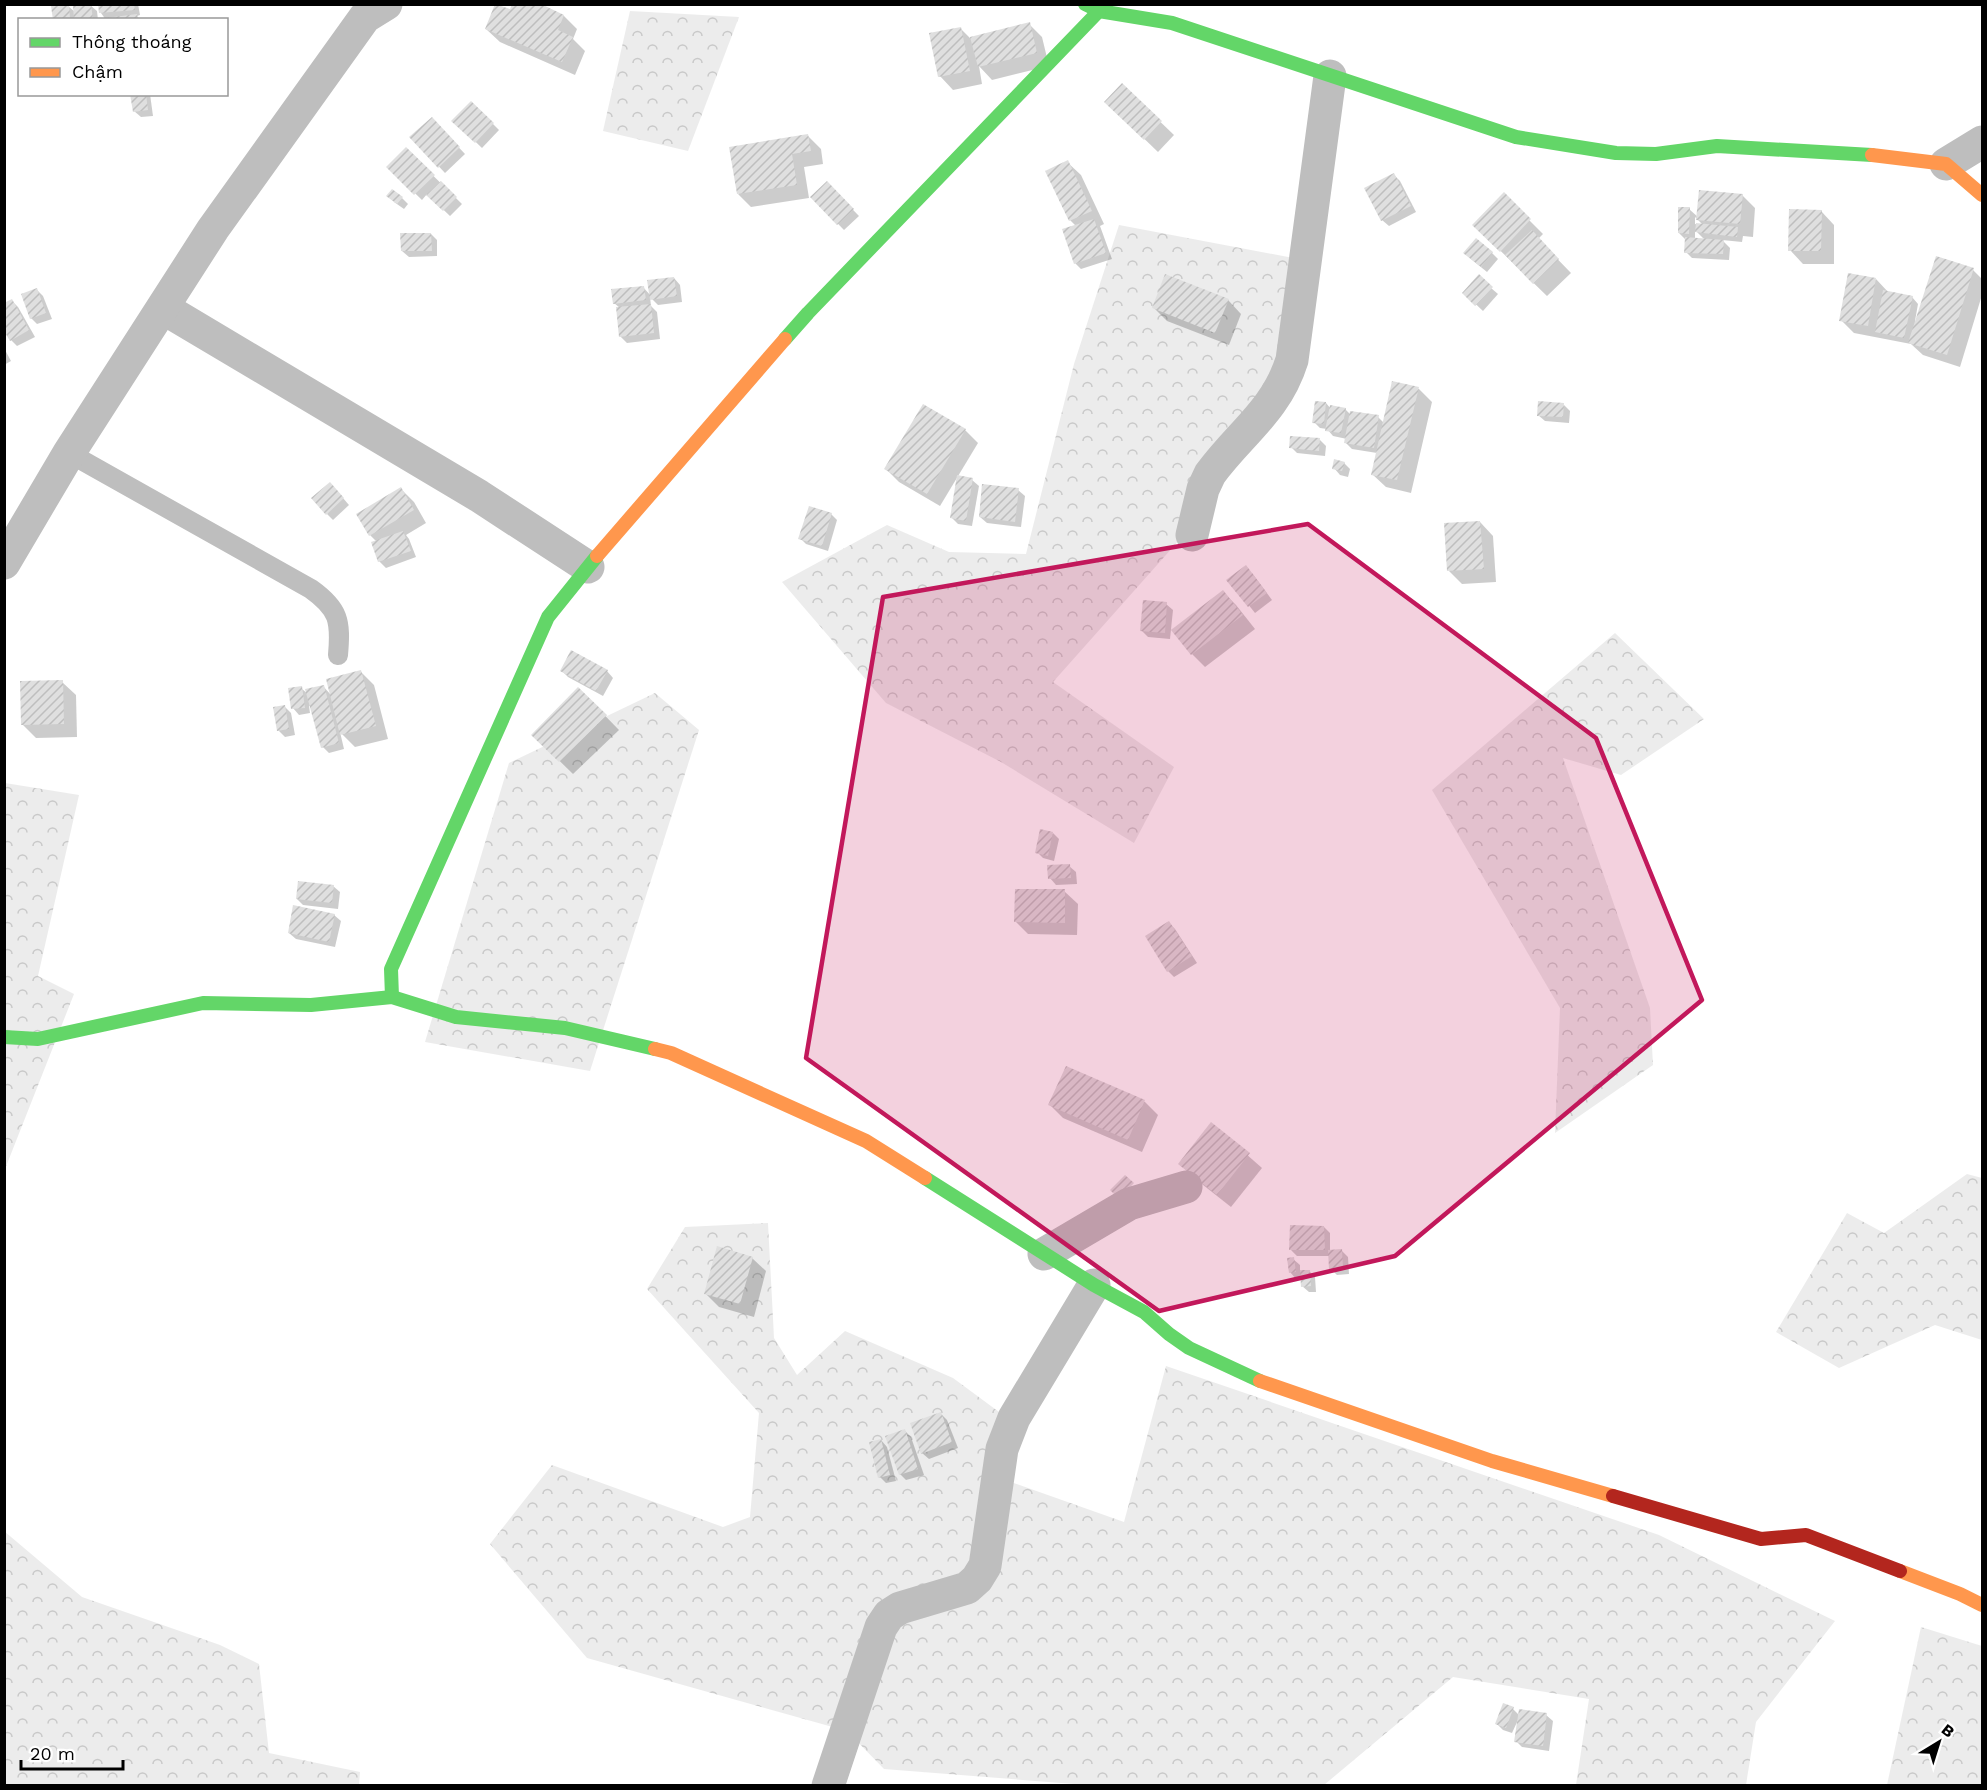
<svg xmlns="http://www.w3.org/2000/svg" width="1987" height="1790" font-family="'Work Sans',sans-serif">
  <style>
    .forest { fill: url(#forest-crowns) }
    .shadow { fill: #0003; fill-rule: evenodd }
    .building { fill: url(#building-hatch) }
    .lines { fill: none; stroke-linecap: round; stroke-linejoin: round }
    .lane { stroke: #bebebe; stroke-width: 20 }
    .street { stroke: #bebebe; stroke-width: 33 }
    .fast { stroke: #63d668; stroke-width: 14 }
    .slow { stroke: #ff974d; stroke-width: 14 }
    .jam { stroke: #b3261e; stroke-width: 14 }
    .marked { fill: #c2185b; fill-opacity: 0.2; stroke: #c2185b; stroke-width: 4.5; stroke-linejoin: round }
  </style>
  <defs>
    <pattern id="forest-crowns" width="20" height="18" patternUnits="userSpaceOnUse" patternTransform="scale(1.5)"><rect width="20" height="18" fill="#ececec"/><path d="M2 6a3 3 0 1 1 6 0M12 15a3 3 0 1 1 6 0" fill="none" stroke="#c9c9c9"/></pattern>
    <pattern id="building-hatch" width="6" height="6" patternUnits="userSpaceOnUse" patternTransform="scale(1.5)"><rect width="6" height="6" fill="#dfdfdf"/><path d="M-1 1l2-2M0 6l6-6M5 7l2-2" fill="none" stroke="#bebebe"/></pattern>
  </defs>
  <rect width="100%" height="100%" fill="#fff"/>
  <g class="forest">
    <polygon points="630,11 739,17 688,151 603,131"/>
    <polygon points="1119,225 1320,263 1270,401 1189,529 1053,682 1174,767 1134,843 1001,762 886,703 782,582 887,525 949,552 1026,554 1074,364"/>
    <polygon points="1615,633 1704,719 1621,775 1563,758 1650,1008 1653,1065 1555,1133 1560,1008 1432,790"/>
    <polygon points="655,693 699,730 590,1071 425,1042 509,763"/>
    <polygon points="5,783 79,795 38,976 74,994 5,1169"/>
    <polygon points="1967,1174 1982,1178 1982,1340 1935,1325 1839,1368 1776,1332 1847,1213 1884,1233"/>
    <polygon points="768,1223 774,1338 797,1375 845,1331 953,1378 1014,1423 1008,1481 1124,1522 1166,1366 1659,1535 1835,1621 1756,1722 1746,1785 1576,1785 1589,1699 1453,1677 1324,1785 1087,1785 884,1769 847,1731 587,1658 490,1544 552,1465 723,1527 750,1517 759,1413 647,1289 685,1227"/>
    <polygon points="4,1531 82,1597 220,1645 259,1664 269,1753 360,1772 359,1785 5,1785"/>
    <polygon points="1921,1627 1982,1646 1982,1785 1887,1785"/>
  </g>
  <g class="shadow">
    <polygon points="99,4 138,4 140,15 137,16 140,20 106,20 101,13"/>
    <polygon points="537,4 564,16 577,29 573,39 585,51 575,75 500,42 486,29 511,11"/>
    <polygon points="90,5 97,11 98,20 54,20 68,6 75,12"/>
    <polygon points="1029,24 1042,37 1049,66 992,80 979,66 982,84 953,90 940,76 960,28 970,38"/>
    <polygon points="1122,85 1174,135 1158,152 1106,102"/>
    <polygon points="132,94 150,94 153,116 141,117 134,111"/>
    <polygon points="472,103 499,130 482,148 454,121"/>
    <polygon points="432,119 465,154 445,173 412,138"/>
    <polygon points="808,136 821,149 823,164 804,167 809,198 751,207 738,194"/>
    <polygon points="406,149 462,204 450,216 427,194 422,200 388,167"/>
    <polygon points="1067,162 1081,175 1104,224 1100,226 1112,259 1081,269 1075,263 1076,226 1070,220"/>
    <polygon points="1394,175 1400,181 1416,212 1389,226 1382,220"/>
    <polygon points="827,183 859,216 844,230 812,197"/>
    <polygon points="1504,195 1543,234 1538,239 1571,273 1547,296 1474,225"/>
    <path d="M1742 195 1755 208 1753 237 1743 236 1742 242 1722 240 1730 248 1729 260 1692 258 1686 252V240L1679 233 1689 209 1698 217ZM1695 217 1703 225 1695 224ZM1695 230 1705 240 1695 239Z"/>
    <polygon points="402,198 408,204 404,209 394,202"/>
    <polygon points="1821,211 1834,225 1834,264 1803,264 1790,250"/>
    <polygon points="431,234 437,240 437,256 409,257 402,251"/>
    <polygon points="1492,253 1498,259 1487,272 1471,259"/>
    <polygon points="1973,270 1982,279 1982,295 1960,367 1923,355 1911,344 1854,333 1841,320 1876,279 1889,293 1912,297 1918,304 1915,321 1917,321"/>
    <polygon points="674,278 680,285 682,302 658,305 650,297 651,306 657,312 660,339 627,343 620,336 620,308 614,303 643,287 651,296"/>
    <polygon points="1491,288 1498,294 1483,311 1464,293"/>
    <polygon points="37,290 43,296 52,319 37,324 31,318"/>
    <polygon points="1228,300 1241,314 1229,345 1167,321 1153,307"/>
    <polygon points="12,301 18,307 35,337 17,346 11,340"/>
    <polygon points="4,348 11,361 4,365"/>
    <polygon points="1394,382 1419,389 1432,402 1411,493 1386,487 1372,474 1377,453 1352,449 1346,443 1347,439 1333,436 1327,429 1320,428 1314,422 1326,403 1331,409 1345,409 1350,414 1378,417 1384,423"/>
    <polygon points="1564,405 1570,411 1569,423 1545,421 1538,415"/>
    <polygon points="965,430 978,443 940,506 899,482 886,469"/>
    <polygon points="1320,440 1326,446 1325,456 1297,453 1291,447"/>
    <polygon points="1344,463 1350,469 1348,477 1340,475 1334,468"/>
    <polygon points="972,480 979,486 972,526 958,524 952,518"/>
    <polygon points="401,489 414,502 426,523 406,535 409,539 416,557 386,568 379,561 377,542 370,535"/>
    <polygon points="336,490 349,505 333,520 327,514"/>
    <polygon points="1018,490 1025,496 1021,527 987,523 980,517"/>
    <polygon points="831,514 837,520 828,551 806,544 800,538"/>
    <polygon points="1480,522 1493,536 1496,582 1462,584 1449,571"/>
    <polygon points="1252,573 1272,600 1255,613 1229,580"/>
    <polygon points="1223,592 1236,605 1255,629 1205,667 1192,654"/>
    <polygon points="1166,604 1173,610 1170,639 1148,637 1142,631"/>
    <polygon points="562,671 607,671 613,678 603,696 568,677"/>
    <polygon points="361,672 374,685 388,739 355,747 340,732 344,749 329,753 323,747 311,706 309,706 310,713 299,715 293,708 301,688 309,695 323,686 331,695"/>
    <polygon points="62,682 76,695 77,737 36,738 22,724"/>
    <polygon points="579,689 619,730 573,774 533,735"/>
    <polygon points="285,707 291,713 295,735 285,737 278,730"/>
    <polygon points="1053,833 1059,839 1054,861 1043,858 1037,852"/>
    <polygon points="1069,866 1076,872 1077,884 1056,885 1050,878"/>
    <polygon points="333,886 340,892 338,909 303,905 297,899"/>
    <polygon points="1064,891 1078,904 1077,935 1028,934 1015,921"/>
    <polygon points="334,915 341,921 335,947 296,939 289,933"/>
    <polygon points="1169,923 1175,929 1197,963 1174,977 1168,971"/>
    <polygon points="1067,1068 1145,1102 1158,1115 1142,1152 1063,1118 1050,1105"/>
    <polygon points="1212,1124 1262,1168 1231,1207 1193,1177 1180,1164"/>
    <polygon points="1324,1227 1330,1233 1330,1251 1342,1251 1348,1257 1349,1274 1337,1275 1330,1268 1330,1256 1297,1256 1291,1250"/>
    <polygon points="752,1258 766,1271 754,1317 719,1307 706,1294"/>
    <polygon points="1293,1259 1300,1265 1300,1271 1309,1271 1315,1277 1316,1292 1309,1292 1302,1286 1302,1278 1296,1279 1290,1272"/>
    <polygon points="941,1414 947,1420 958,1448 929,1459 922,1453"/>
    <polygon points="905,1431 911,1437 924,1475 906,1480 900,1474"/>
    <polygon points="881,1440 887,1447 896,1481 886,1483 880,1477"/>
    <polygon points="1513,1709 1519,1715 1546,1715 1553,1721 1549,1751 1522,1747 1516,1741 1518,1720 1512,1733 1503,1730 1497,1724"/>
  </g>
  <g class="building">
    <polygon points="69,4 70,20 53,20 51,6"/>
    <polygon points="91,4 93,20 74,20 73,5"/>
    <polygon points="98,4 134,4 135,10 99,13"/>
    <polygon points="495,4 510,9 512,4 541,4 564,15 558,30 573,37 562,62 485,29"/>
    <polygon points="137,14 138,20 106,20 106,18"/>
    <polygon points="1030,22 1037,53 978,67 970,37"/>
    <polygon points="961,27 970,71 938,77 929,33"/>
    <polygon points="1122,83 1162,121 1144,140 1104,102"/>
    <polygon points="130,94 146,94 148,110 133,112"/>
    <polygon points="471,101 494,123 475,143 451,121"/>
    <polygon points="432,117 460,147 438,168 409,137"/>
    <polygon points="808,134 811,151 792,154 797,185 737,194 729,147"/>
    <polygon points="406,147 435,175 414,195 386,167"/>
    <polygon points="1068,160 1092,211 1069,221 1045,171"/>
    <polygon points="1394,173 1411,206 1381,221 1364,188"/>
    <polygon points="441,181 457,197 443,211 426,195"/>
    <polygon points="827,181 854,209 837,225 810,197"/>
    <polygon points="392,189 403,197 397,204 386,196"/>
    <polygon points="1699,190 1743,194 1740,224 1696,220"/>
    <polygon points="1504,192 1531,219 1500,252 1472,225"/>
    <polygon points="1678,207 1690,207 1689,234 1678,233"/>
    <polygon points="1789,209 1822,210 1821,251 1788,251"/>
    <polygon points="1094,219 1106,253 1074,264 1062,229"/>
    <polygon points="1696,223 1738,227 1737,237 1695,232"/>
    <polygon points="1532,230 1559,259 1533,284 1505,255"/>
    <polygon points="400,233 431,233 432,251 401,251"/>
    <polygon points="1685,237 1724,240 1723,254 1684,253"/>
    <polygon points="1476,238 1493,252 1481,267 1463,253"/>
    <polygon points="1936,256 1974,268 1947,355 1908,343"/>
    <polygon points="1848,273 1876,278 1868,326 1839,321"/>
    <polygon points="1165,274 1229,299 1215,333 1152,308"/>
    <polygon points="1479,274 1493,287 1475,306 1462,293"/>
    <polygon points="674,277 677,296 650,300 647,280"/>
    <polygon points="644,286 646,300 613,304 611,289"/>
    <polygon points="37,288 46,313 30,319 21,294"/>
    <polygon points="1883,290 1913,296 1904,338 1875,332"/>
    <polygon points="12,299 29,330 10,341 4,331 4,303"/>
    <polygon points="651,304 654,333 619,337 616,307"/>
    <polygon points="1392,381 1419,387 1397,480 1371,475"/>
    <polygon points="1315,401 1326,402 1324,424 1312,423"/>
    <polygon points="1538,401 1564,403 1563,417 1537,416"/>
    <polygon points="923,404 966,429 927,494 884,469"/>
    <polygon points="1330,405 1346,408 1341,433 1325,431"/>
    <polygon points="1350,411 1379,415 1374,448 1344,443"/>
    <polygon points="1290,436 1320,438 1319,451 1289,448"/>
    <polygon points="1334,459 1345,462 1342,471 1332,469"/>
    <polygon points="957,475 973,478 966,521 950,518"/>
    <polygon points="330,482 344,498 326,515 311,498"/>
    <polygon points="982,484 1019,488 1015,522 979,517"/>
    <polygon points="401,487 414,510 369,536 356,514"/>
    <polygon points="809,506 832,513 822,546 798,539"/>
    <polygon points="1480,521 1484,569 1447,571 1444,523"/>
    <polygon points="403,531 411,551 378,562 371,542"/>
    <polygon points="1246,565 1267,593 1248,607 1226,580"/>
    <polygon points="1223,590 1243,615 1191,655 1171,630"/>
    <polygon points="1143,600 1167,602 1165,633 1140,631"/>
    <polygon points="571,650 608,670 596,691 560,671"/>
    <polygon points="361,670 376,726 340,735 326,679"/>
    <polygon points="63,680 64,724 21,725 20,681"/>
    <polygon points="324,685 339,743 321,748 305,689"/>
    <polygon points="302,686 305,708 291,709 288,688"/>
    <polygon points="578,687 607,715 559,762 531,735"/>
    <polygon points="285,705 289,729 277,731 273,707"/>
    <polygon points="1040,829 1053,832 1048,856 1035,853"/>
    <polygon points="1070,864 1071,878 1048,879 1047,865"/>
    <polygon points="298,881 334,885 332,903 296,899"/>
    <polygon points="1015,889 1065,889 1065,923 1014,922"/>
    <polygon points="293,905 335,914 329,942 288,933"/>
    <polygon points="1169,921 1192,956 1167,972 1145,936"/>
    <polygon points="1066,1066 1145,1100 1128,1140 1048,1105"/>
    <polygon points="1211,1122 1250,1153 1217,1195 1178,1164"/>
    <polygon points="1125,1175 1134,1183 1119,1199 1110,1190"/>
    <polygon points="1290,1225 1324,1226 1325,1250 1289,1250"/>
    <polygon points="717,1246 753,1257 740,1304 704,1294"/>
    <polygon points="1342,1249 1343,1269 1329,1269 1328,1250"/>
    <polygon points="1294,1257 1296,1272 1289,1273 1287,1258"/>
    <polygon points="1300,1270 1310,1270 1311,1286 1301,1287"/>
    <polygon points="941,1412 952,1442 921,1454 910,1423"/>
    <polygon points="905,1429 918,1469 899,1475 885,1436"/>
    <polygon points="881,1439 890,1475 878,1478 869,1442"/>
    <polygon points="1503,1703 1514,1707 1506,1728 1495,1724"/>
    <polygon points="1519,1709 1547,1713 1543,1746 1514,1742"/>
  </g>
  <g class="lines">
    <path class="lane" d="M69 453 311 589C339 609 341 621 338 655"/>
    <g class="street">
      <polyline points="1946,164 1982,142"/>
      <polyline points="163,308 479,496 588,567"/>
      <path d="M1192 535 1203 489 1210 474C1240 433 1276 411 1292 360L1330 76"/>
      <polyline points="4,563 69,453 213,229 365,17 386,4"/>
      <polyline points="1044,1254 1129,1204 1186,1187"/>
      <polyline points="828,1786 881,1627 889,1615 900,1608 967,1588 977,1579 985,1566 1002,1449 1014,1418 1094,1285"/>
    </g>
    <g class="fast">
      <polyline points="1085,4 1099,11 1172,23 1516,137 1616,153 1656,154 1717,146 1872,155"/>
      <polyline points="785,339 808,313 1099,11"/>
      <polyline points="392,997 391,969 548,617 597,556"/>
      <polyline points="4,1037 38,1039 203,1003 311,1005 392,997 456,1017 565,1028 655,1049"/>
      <polyline points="925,1178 1094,1285 1144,1312 1169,1334 1189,1348 1260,1381"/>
    </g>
    <g class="slow">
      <polyline points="1872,155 1946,164 1982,195"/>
      <polyline points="597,556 785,339"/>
      <polyline points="655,1049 671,1053 866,1141 925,1178"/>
      <polyline points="1260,1381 1492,1461 1613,1496"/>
      <polyline points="1900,1571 1960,1594 1982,1605"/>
    </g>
    <polyline class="jam" points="1613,1496 1761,1539 1806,1535 1900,1571"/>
  </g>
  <path class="marked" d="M1308 524 1596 738 1702 1000 1395 1256 1159 1311 806 1058 883 597Z"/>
  <rect width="1987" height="1790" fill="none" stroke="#000000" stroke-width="12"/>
  <rect x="18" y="18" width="210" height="78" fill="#ffffff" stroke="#999999" stroke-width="1.5"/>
  <rect x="30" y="38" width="30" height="9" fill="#63d668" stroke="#999999" stroke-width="1.5"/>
  <text x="72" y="48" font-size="18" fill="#000000">Thông thoáng</text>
  <rect x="30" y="68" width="30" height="9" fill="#ff974d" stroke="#999999" stroke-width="1.5"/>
  <text x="72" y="78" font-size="18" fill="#000000">Chậm</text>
  <g transform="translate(1939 1742) rotate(38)" stroke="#ffffff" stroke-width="4.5" paint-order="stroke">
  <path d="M0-4.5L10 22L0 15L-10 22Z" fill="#000000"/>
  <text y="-9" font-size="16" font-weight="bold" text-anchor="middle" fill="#000000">B</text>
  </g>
  <path d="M21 1760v9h102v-9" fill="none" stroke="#000000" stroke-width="3"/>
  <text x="30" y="1760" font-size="18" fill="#000000" stroke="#ffffff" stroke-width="4.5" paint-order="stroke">20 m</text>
</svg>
